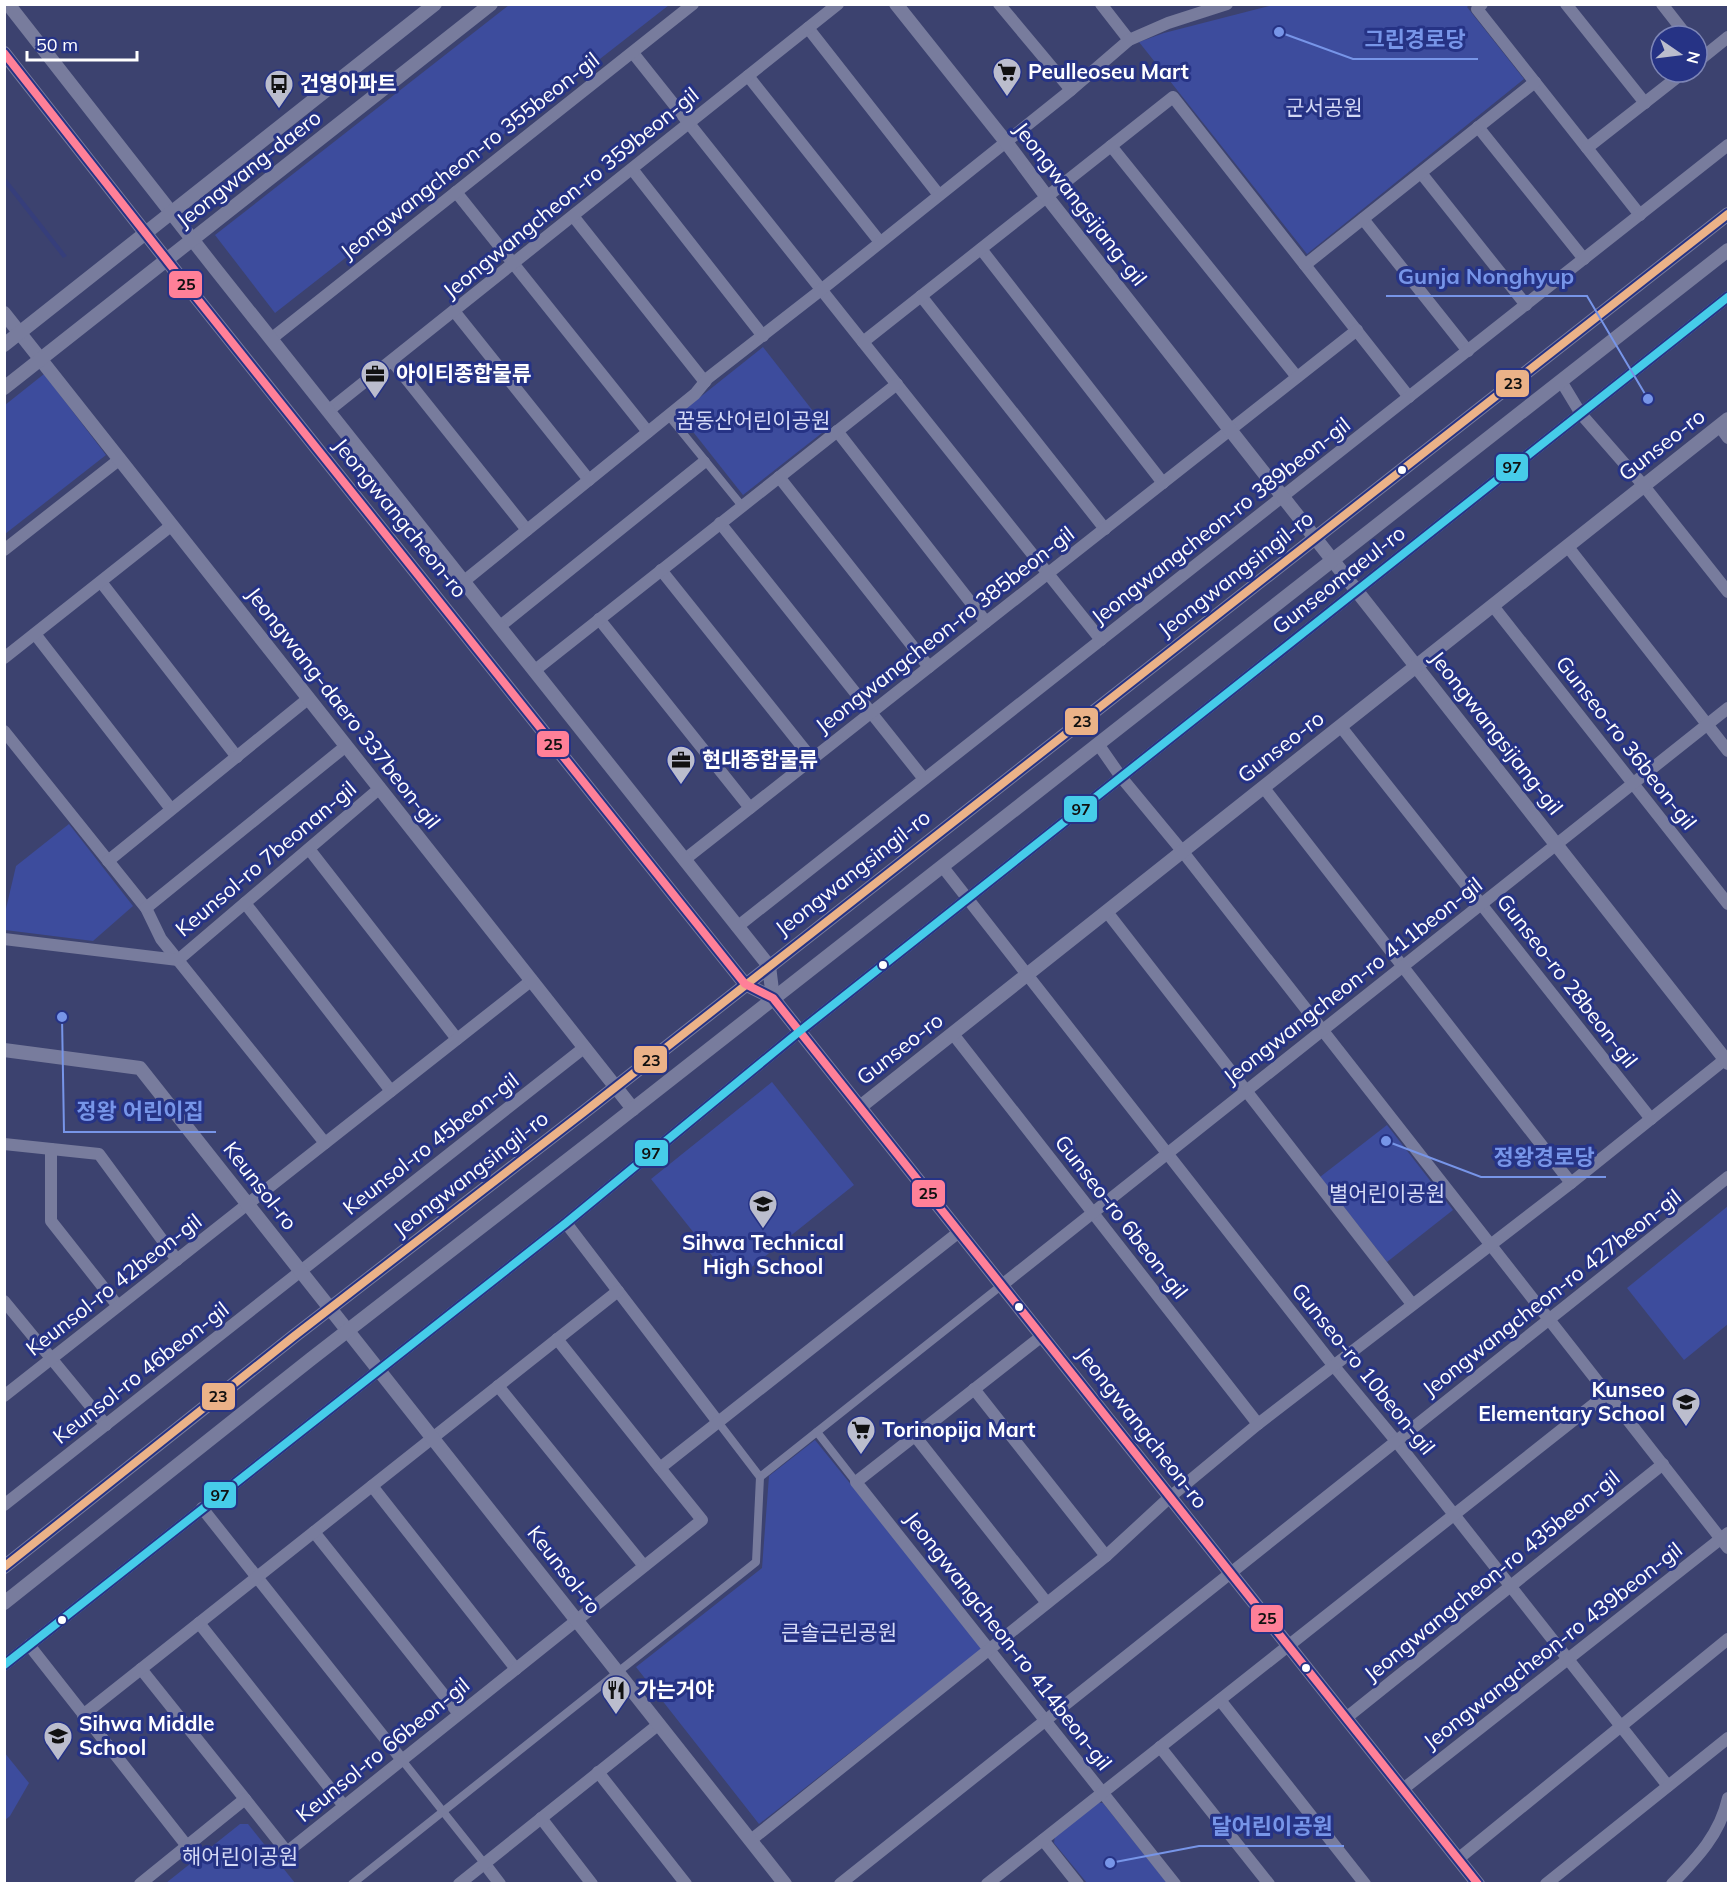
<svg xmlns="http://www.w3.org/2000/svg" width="1733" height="1888" font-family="Mulish,'Noto Sans KR',sans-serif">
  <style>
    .green { fill: #3d4c9d }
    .water { fill: #363e7b }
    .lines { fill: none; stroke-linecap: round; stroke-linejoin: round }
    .pedestrian { stroke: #787c9d; stroke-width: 8 }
    .minor { stroke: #787c9d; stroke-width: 12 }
    .tertiary { stroke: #787c9d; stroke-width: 14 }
    .bus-1-casing { stroke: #263385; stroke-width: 12 }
    .bus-2-casing { stroke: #263385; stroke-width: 12 }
    .bus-3-casing { stroke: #263385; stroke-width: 12 }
    .bus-1 { stroke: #ebb288; stroke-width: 8 }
    .bus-2 { stroke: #ff8098; stroke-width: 8 }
    .bus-3 { stroke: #46cce9; stroke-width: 8 }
    .bus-dot { fill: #fff; stroke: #263385; stroke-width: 2 }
    .labels { text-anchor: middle; stroke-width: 6; stroke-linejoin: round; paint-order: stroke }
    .poi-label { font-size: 21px; font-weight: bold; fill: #fff; stroke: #263385; text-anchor: start }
    .park-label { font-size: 21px; fill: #d4d9f6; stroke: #263385 }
    .street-label { font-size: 21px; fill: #fff; stroke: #263385 }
    .leader { fill: none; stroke: #7795e8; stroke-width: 2 }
    .callout-dot { fill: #7795e8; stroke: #263385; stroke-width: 2 }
    .callout-label { font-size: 22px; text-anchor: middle; font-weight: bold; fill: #7795e8; stroke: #263385; stroke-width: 6; stroke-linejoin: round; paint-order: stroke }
    .line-badge { stroke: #263385; stroke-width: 2 }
    .pale-badge-label { font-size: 16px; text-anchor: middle; font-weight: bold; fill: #111 }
  </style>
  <rect width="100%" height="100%" fill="#3c426f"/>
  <g class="green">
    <polygon points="1277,4 1469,5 1467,7 1524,79 1307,254 1139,42 1164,33"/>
    <polygon points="509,5 669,5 275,313 215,235"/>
    <polygon points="763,347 827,429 743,495 679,414"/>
    <polygon points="44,374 106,455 5,534 5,405"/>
    <polygon points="69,824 133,906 93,941 5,930 5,913 16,866"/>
    <polygon points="772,1082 854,1185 733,1282 651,1179"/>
    <polygon points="1387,1125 1453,1210 1387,1262 1320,1177"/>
    <polygon points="1728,1206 1728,1324 1684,1360 1627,1288"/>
    <polygon points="815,1440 983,1648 759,1824 636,1667 762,1568 769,1476"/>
    <polygon points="4,1752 29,1783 10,1816 5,1820"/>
    <polygon points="1095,1802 1103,1803 1167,1883 1087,1883 1054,1843 1055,1836"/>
    <polygon points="240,1824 248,1824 295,1883 166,1883"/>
  </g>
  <polygon class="water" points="4,177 5,177 67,256 63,258 5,184"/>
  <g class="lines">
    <g class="pedestrian">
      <polyline points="668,415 742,506"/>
      <polyline points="718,1422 760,1477"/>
      <polyline points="817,1432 856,1482"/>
      <polyline points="760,1477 1002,1285"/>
      <polyline points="402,1760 484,1863"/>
      <polyline points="352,1884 756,1562 760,1477"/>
    </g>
    <g class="minor">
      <polyline points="999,4 1071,90"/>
      <polyline points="1101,4 1129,40"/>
      <polyline points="1482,4 1477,9 1640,215"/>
      <polyline points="1566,4 1645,103"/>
      <polyline points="1662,4 1687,36"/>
      <polyline points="808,28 939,195"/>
      <polyline points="633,53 863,342"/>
      <polyline points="1697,62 1728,37"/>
      <polyline points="748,76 880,242"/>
      <polyline points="1478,127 1584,259"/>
      <polyline points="1111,146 1297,377"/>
      <polyline points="1587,148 1684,72"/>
      <polyline points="632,169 763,336"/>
      <polyline points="1421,173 1526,305"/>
      <polyline points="456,192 648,432"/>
      <polyline points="573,216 705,382"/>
      <polyline points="1363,219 1468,351"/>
      <polyline points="981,249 1163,483"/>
      <polyline points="1305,265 1409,397"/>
      <polyline points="921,296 1105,529"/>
      <polyline points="454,311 589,480"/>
      <polyline points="271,339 693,4"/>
      <polyline points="392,361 527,530"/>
      <polyline points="1561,381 1581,414 1644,486 1728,592"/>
      <polyline points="328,411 838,4"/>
      <polyline points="1720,427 1728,438"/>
      <polyline points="837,431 986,622"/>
      <polyline points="779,477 929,667"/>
      <polyline points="720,523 924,779"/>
      <polyline points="1568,547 1728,751"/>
      <polyline points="4,550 120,459"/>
      <polyline points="661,570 812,759"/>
      <polyline points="101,582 237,757"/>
      <polyline points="463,582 695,394 708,378 821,290 1071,90 1129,40 1168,23 1227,4"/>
      <polyline points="1493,606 1728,904"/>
      <polyline points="599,619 750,808"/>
      <polyline points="499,627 704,462"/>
      <polyline points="35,634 171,809"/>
      <polyline points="1101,640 863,342 1173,97 1305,265 1535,82"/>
      <polyline points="4,658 172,525"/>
      <polyline points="534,671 897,384"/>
      <polyline points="1341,727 1651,1119"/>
      <polyline points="4,731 146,908 161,939 325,1143"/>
      <polyline points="1098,744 1121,777 1183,852 1728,1548"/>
      <polyline points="1264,788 1571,1183"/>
      <polyline points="309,849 457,1039"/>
      <polyline points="684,860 1357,330"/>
      <polyline points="108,861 309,698"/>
      <polyline points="942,866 1333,1365 1396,1441 1668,1786"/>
      <polyline points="245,903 391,1091"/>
      <polyline points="146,908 346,746"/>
      <polyline points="1107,912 1412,1304"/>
      <polyline points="737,927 1728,145"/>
      <polyline points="4,939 178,960 380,788"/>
      <polyline points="953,1034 1258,1424"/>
      <polyline points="4,1144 99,1154 177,1260"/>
      <polyline points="51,1149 51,1221 118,1306"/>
      <polyline points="566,1223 718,1422"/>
      <polyline points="1002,1285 1728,708"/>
      <polyline points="4,1301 106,1425"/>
      <polyline points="1042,1336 856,1482 1175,1884"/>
      <polyline points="557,1339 660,1468"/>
      <polyline points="498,1386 644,1566"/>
      <polyline points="974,1389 1106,1556"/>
      <polyline points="4,1396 532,980"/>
      <polyline points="915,1436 1047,1603"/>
      <polyline points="372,1486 516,1669"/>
      <polyline points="4,1505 585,1047"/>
      <polyline points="202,1508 402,1760"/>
      <polyline points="314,1532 459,1714"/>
      <polyline points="199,1623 344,1806"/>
      <polyline points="29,1645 187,1846"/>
      <polyline points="4,1665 566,1223 800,1031 1728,297"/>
      <polyline points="141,1669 245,1799"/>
      <polyline points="1220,1700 1365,1884"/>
      <polyline points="83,1715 618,1291"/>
      <polyline points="1346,1718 1663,1464"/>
      <polyline points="1160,1747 1269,1884"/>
      <polyline points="598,1772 686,1884"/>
      <polyline points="1403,1789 1728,1533"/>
      <polyline points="541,1818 592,1884"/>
      <polyline points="751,1840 1106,1556 1170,1497 1258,1424 1571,1183 1728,1057"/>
      <polyline points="1043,1840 1078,1884"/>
      <polyline points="1458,1859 1728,1639"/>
      <polyline points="484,1863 500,1884"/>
      <polyline points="140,1884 245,1799 287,1852 702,1520 660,1468 959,1232"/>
      <polyline points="459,1884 659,1724"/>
      <polyline points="840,1884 1728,1177"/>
      <polyline points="987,1884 1608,1393"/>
      <polyline points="1546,1884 1728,1738"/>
      <path d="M1672 1884C1698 1857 1720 1834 1728 1798"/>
    </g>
    <g class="tertiary">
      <polyline points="8,4 213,266 769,966 773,998"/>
      <polyline points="896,4 1006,142 1047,197 1728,1063"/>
      <polyline points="4,53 187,286 745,984 773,998 1478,1884"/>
      <polyline points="4,313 633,1109"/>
      <polyline points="4,345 435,4"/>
      <polyline points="4,388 491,4"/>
      <polyline points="4,1050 140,1068 785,1884"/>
      <polyline points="860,1107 1728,419"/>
      <polyline points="4,1567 293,1337 584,1112 1728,214"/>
      <polyline points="4,1603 311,1359 601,1134 1728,250"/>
    </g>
    <g class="bus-1-casing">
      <polyline id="bus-1" points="4,1567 293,1337 584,1112 1728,214"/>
    </g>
    <g class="bus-2-casing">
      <polyline id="bus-2" points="4,53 187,286 745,984 773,998 1478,1884"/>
    </g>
    <g class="bus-3-casing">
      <polyline id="bus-3" points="4,1665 566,1223 800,1031 1728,297"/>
    </g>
    <use href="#bus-1" class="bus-1"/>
    <use href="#bus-2" class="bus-2"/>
    <use href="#bus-3" class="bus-3"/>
  </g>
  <defs>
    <g id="supermarket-pin" transform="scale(1.5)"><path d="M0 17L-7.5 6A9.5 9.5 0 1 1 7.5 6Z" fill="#bbbdcd" stroke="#263385"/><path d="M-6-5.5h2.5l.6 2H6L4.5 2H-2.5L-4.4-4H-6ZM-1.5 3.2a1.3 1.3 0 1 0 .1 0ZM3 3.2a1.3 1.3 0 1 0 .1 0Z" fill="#111"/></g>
    <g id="bus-pin" transform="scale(1.5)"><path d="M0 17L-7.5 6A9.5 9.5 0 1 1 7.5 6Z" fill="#bbbdcd" stroke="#263385"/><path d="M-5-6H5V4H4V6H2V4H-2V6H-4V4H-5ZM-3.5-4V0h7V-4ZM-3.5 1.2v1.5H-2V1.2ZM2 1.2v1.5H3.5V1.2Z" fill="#111"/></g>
    <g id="office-pin" transform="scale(1.5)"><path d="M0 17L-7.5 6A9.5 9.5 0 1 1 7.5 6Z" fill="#bbbdcd" stroke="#263385"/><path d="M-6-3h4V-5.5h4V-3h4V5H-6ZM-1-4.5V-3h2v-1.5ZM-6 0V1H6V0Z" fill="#111"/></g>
    <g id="school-pin" transform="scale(1.5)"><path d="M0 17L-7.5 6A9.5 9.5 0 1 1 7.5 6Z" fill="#bbbdcd" stroke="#263385"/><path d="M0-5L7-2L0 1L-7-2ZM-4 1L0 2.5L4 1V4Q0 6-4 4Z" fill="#111"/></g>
    <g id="restaurant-pin" transform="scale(1.5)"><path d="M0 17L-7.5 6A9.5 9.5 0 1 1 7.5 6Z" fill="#bbbdcd" stroke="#263385"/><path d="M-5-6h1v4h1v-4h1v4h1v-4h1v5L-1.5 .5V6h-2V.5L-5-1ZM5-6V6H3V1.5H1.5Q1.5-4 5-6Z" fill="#111"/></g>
  </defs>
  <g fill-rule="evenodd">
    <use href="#supermarket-pin" x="1007" y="72"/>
    <use href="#bus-pin" x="279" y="84"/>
    <use href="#office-pin" x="375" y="374"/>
    <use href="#office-pin" x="681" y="760"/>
    <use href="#school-pin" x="763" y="1204"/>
    <use href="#school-pin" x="1686" y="1402"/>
    <use href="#supermarket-pin" x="861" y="1430"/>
    <use href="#restaurant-pin" x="616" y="1690"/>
    <use href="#school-pin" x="58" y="1736"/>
  </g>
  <g class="bus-dot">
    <circle cx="1402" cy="470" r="5"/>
    <circle cx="883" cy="965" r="5"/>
    <circle cx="1019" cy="1307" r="5"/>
    <circle cx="62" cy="1620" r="5"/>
    <circle cx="1306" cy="1668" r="5"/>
  </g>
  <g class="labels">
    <g class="poi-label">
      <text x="1028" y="79">Peulleoseu Mart</text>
      <text x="300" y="91">건영아파트</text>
      <text x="396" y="381">아이티종합물류</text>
      <text x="702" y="767">현대종합물류</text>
      <text x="763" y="1250" text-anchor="middle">Sihwa Technical<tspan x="763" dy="24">High School</tspan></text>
      <text x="1665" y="1397" text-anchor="end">Kunseo<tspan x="1665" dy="24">Elementary School</tspan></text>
      <text x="882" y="1437">Torinopija Mart</text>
      <text x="637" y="1697">가는거야</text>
      <text x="79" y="1731">Sihwa Middle<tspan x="79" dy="24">School</tspan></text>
    </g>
    <g class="park-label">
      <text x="1324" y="115">군서공원</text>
      <text x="753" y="428">꿈동산어린이공원</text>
      <text x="1387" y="1201">별어린이공원</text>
      <text x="839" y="1640">큰솔근린공원</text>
      <text x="240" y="1864">해어린이공원</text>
    </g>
    <g class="street-label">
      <text transform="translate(470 156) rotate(-38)" y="7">Jeongwangcheon-ro 355beon-gil</text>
      <text transform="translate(249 169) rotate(-38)" y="7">Jeongwang-daero</text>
      <text transform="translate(571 193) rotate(-39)" y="7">Jeongwangcheon-ro 359beon-gil</text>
      <text transform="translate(1080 204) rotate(52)" y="7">Jeongwangsijang-gil</text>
      <text transform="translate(1662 445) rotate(-38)" y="7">Gunseo-ro</text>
      <text transform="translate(400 518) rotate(51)" y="7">Jeongwangcheon-ro</text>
      <text transform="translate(1221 521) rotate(-38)" y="7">Jeongwangcheon-ro 389beon-gil</text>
      <text transform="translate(1236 574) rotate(-38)" y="7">Jeongwangsingil-ro</text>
      <text transform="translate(1339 580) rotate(-38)" y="7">Gunseomaeul-ro</text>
      <text transform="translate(945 630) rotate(-38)" y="7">Jeongwangcheon-ro 385beon-gil</text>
      <text transform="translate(343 708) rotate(52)" y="7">Jeongwang-daero 337beon-gil</text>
      <text transform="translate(1496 733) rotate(52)" y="7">Jeongwangsijang-gil</text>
      <text transform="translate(1626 743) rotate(52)" y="7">Gunseo-ro 36beon-gil</text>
      <text transform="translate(1281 747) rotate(-38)" y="7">Gunseo-ro</text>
      <text transform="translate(266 859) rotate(-40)" y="7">Keunsol-ro 7beonan-gil</text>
      <text transform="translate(853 873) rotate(-38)" y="7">Jeongwangsingil-ro</text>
      <text transform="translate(1353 981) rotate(-38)" y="7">Jeongwangcheon-ro 411beon-gil</text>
      <text transform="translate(1567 981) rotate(52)" y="7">Gunseo-ro 28beon-gil</text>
      <text transform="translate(900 1049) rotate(-38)" y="7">Gunseo-ro</text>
      <text transform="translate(431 1144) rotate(-38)" y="7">Keunsol-ro 45beon-gil</text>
      <text transform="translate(471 1174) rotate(-38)" y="7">Jeongwangsingil-ro</text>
      <text transform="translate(260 1186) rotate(52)" y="7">Keunsol-ro</text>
      <text transform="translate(1121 1217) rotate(52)" y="7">Gunseo-ro 6beon-gil</text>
      <text transform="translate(114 1285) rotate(-38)" y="7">Keunsol-ro 42beon-gil</text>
      <text transform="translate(1552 1293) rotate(-38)" y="7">Jeongwangcheon-ro 427beon-gil</text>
      <text transform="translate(1363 1369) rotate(51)" y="7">Gunseo-ro 10beon-gil</text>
      <text transform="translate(141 1373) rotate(-38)" y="7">Keunsol-ro 46beon-gil</text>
      <text transform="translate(1142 1428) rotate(52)" y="7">Jeongwangcheon-ro</text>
      <text transform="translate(564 1570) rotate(52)" y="7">Keunsol-ro</text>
      <text transform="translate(1492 1576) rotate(-39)" y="7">Jeongwangcheon-ro 435beon-gil</text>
      <text transform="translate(1008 1641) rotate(52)" y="7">Jeongwangcheon-ro 414beon-gil</text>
      <text transform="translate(1553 1646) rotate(-38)" y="7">Jeongwangcheon-ro 439beon-gil</text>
      <text transform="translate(383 1750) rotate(-39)" y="7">Keunsol-ro 66beon-gil</text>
    </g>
  </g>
  <path class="leader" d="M1279 32L1353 59H1478M1648 399L1587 296H1386M62 1017L64 1132H216M1386 1141L1481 1177H1606M1110 1863L1199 1846H1344"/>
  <g class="callout-dot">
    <circle cx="1279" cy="32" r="6"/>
    <circle cx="1648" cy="399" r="6"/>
    <circle cx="62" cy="1017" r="6"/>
    <circle cx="1386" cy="1141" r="6"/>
    <circle cx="1110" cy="1863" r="6"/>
  </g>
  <g class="callout-label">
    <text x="1415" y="47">그린경로당</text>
    <text x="1486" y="284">Gunja Nonghyup</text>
    <text x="140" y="1119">정왕 어린이집</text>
    <text x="1544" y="1165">정왕경로당</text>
    <text x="1272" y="1834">달어린이공원</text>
  </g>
  <g class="line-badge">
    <rect x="168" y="270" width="35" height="29" rx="6" fill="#ff8098"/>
    <rect x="1495" y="369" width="35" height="29" rx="6" fill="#ebb288"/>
    <rect x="1495" y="453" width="34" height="29" rx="6" fill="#46cce9"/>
    <rect x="1064" y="707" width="35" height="29" rx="6" fill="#ebb288"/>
    <rect x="536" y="730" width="34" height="28" rx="6" fill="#ff8098"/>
    <rect x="1063" y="795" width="35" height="28" rx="6" fill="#46cce9"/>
    <rect x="633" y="1045" width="35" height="29" rx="6" fill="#ebb288"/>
    <rect x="634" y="1139" width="35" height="28" rx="6" fill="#46cce9"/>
    <rect x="911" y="1179" width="35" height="29" rx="6" fill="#ff8098"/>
    <rect x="201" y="1382" width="35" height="29" rx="6" fill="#ebb288"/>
    <rect x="203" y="1481" width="34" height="28" rx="6" fill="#46cce9"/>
    <rect x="1250" y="1604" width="34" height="29" rx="6" fill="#ff8098"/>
  </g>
  <g class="pale-badge-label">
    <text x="186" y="290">25</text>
    <text x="1513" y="389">23</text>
    <text x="1512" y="473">97</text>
    <text x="1082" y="727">23</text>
    <text x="553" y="750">25</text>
    <text x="1081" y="815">97</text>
    <text x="651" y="1066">23</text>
    <text x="651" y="1159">97</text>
    <text x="928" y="1199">25</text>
    <text x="218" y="1402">23</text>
    <text x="220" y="1501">97</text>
    <text x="1267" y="1624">25</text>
  </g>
  <rect width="1733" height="1888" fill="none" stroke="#ffffff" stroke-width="12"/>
  <g transform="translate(1679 54) rotate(104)"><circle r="28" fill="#263385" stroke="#7d85b6" stroke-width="1.5"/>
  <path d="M0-4.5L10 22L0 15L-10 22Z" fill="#bbbdcd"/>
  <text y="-9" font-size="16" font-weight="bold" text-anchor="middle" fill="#ffffff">N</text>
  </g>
  <path d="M27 51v9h110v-9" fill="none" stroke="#ffffff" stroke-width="3"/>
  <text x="36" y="51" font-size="18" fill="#ffffff" stroke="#263385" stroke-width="4.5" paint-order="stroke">50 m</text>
</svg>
